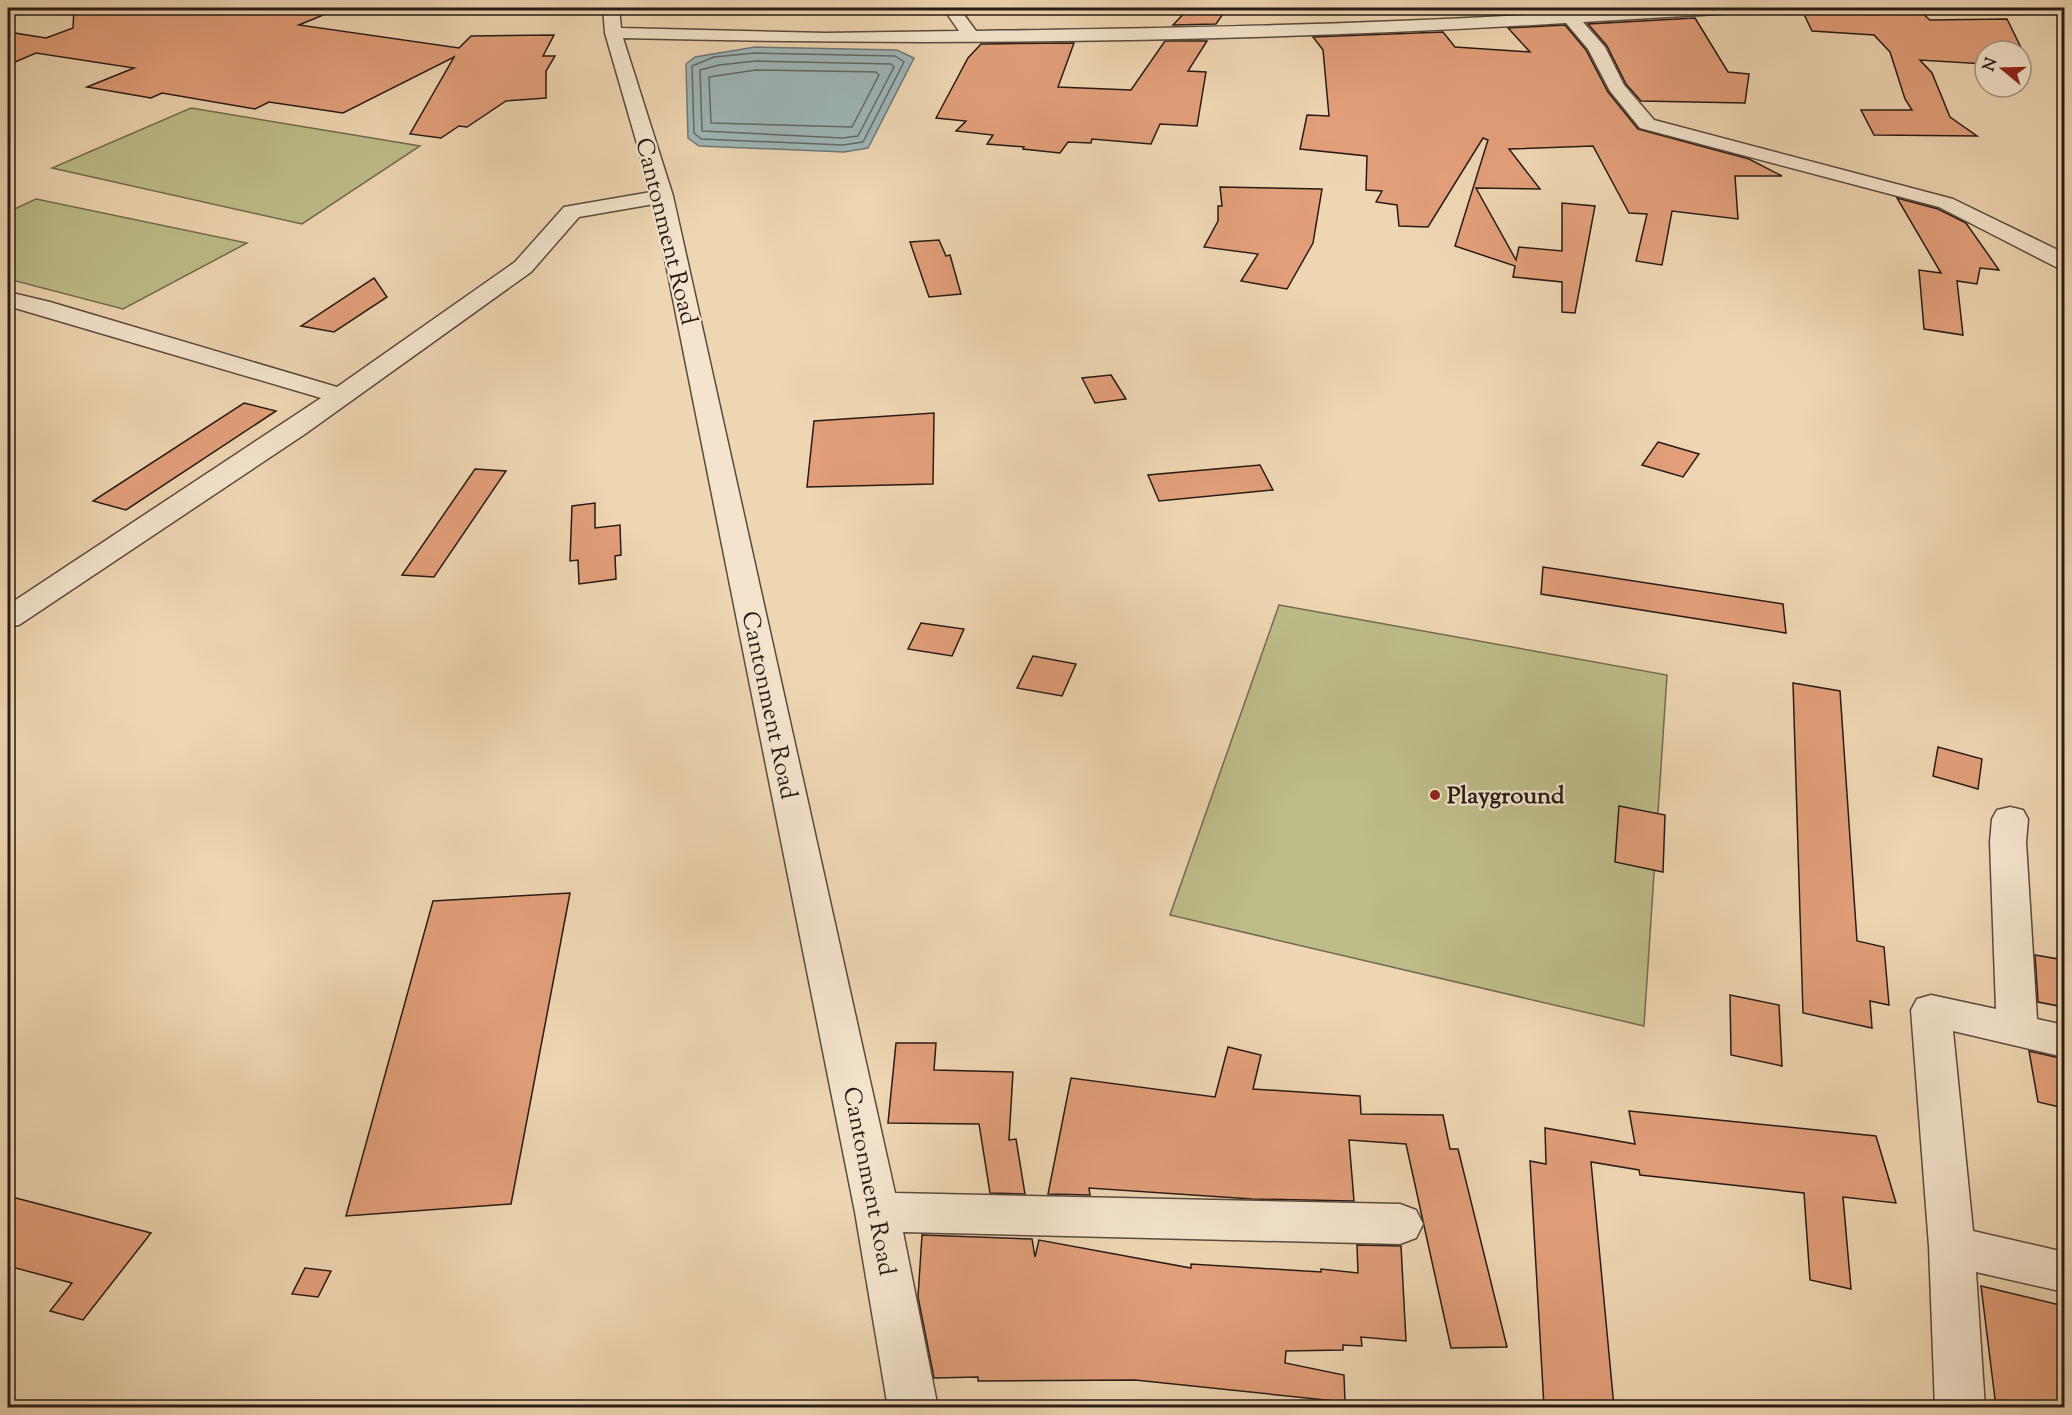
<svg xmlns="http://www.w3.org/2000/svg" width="2072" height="1415" font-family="'Sorts Mill Goudy',serif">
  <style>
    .green { fill: #bdbd89; stroke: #726c50; stroke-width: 1.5 }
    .water { fill: #9eb6b7; stroke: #6e7877; stroke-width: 1.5 }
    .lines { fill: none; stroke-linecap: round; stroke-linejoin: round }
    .shore { stroke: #626866; stroke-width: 1.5 }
    .building { fill: #e29f79; stroke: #271b16; stroke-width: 1.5 }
    .minor-casing { stroke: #594a3d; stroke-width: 3 }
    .minor { fill: #f4e4cd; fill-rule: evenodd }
    .poi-dot { fill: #8f2418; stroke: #f4e4cd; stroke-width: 2 }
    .labels { text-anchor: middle; stroke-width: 4.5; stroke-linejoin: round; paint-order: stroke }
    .street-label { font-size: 24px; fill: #271b16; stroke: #f4e4cd }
    .poi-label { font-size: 24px; font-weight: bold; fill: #271b16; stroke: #f4e4cd; text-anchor: start }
  </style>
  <rect width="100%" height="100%" fill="#eed6b2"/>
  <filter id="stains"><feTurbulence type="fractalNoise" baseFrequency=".00333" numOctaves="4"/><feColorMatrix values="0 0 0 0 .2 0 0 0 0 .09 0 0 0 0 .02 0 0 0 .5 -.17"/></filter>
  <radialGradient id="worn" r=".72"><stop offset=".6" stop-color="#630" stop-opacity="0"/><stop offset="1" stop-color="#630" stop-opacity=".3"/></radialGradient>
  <g class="green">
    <polygon points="191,108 420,146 302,224 52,168"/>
    <polygon points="36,199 247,243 123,309 8,279 8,212"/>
    <polygon points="1279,605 1667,675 1644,1026 1170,915"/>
  </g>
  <polygon class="water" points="755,47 897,50 914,58 868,148 844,152 699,146 688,138 686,64 695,57"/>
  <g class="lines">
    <g class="shore">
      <polygon points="755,53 895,56 904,62 863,142 843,145 701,139 694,133 692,66 714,57"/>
      <polygon points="756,61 891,64 894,67 858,136 842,138 702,131 700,70 719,65"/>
      <polygon points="756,70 876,72 879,75 852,127 711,123 709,77"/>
    </g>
  </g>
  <g class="building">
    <polygon points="74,8 340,8 299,25 459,48 471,36 554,35 543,56 555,56 546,71 546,98 506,101 467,127 459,126 441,138 410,134 454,57 343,113 269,102 255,109 162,93 151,98 87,87 134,68 36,53 8,65 8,32 46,38 73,28"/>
    <polygon points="1189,8 1227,8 1216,24 1173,25"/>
    <polygon points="1557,8 1557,11 1494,14 1490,10"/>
    <polygon points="1801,8 1916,8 1930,20 2007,19 2030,66 2021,66 2021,51 1985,51 1985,64 1920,60 1932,73 1950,117 1977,136 1874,135 1861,110 1912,110 1905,99 1890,52 1874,35 1812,31"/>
    <polygon points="1695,18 1728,72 1749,74 1745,103 1641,101 1626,84 1607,46 1588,24"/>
    <polygon points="1565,25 1586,50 1608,92 1638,129 1749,159 1782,176 1735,176 1738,219 1672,211 1662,265 1636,261 1647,214 1629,213 1593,146 1509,149 1540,189 1476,188 1516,260 1519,247 1562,251 1562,203 1595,206 1575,313 1562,312 1562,282 1513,277 1515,266 1455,246 1488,140 1483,138 1428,227 1399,226 1397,205 1376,202 1382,191 1366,190 1367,156 1300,149 1307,115 1329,116 1323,50 1313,37 1443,32 1455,47 1530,52 1508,28"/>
    <polygon points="1165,41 1207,41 1188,71 1206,72 1197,126 1160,124 1151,144 1092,139 1091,143 1068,142 1060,153 1023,149 1024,147 987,144 993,135 956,131 966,121 936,118 968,58 981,44 1074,43 1058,87 1131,90"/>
    <polygon points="1220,187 1322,189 1313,243 1287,289 1241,281 1258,254 1204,247 1218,221 1218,206 1222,206"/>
    <polygon points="1897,198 1938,209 1966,223 1999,270 1980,268 1977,284 1957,281 1963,335 1924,329 1919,270 1941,273"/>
    <polygon points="939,240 946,256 950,255 961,294 929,297 910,242"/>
    <polygon points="374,278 387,297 334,332 301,326"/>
    <polygon points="1111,375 1126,399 1095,403 1082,378"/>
    <polygon points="244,403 276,411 126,510 93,501"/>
    <polygon points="934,413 933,484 807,487 814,421"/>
    <polygon points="1658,442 1699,454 1683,477 1642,465"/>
    <polygon points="1260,465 1273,490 1159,501 1148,475"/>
    <polygon points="475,469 506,471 434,577 402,575"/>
    <polygon points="595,503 595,528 620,525 621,555 615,556 616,579 579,584 578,560 570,561 572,506"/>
    <polygon points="1543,567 1783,604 1786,633 1541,594"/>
    <polygon points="921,623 964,629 952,656 908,649"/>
    <polygon points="1033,656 1076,664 1062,696 1017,688"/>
    <polygon points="1793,683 1840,691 1857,941 1884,947 1889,1005 1870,1001 1872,1028 1803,1013"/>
    <polygon points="1938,747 1982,759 1978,789 1933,776"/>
    <polygon points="1619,806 1665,815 1663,872 1615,862"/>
    <polygon points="570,893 511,1204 346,1216 433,901"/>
    <polygon points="2035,955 2064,960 2064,1007 2038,1002"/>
    <polygon points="1730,995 1779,1005 1782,1066 1731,1055"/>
    <polygon points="896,1043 936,1043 934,1070 1013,1072 1009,1140 1016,1139 1025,1194 990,1193 979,1124 888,1123"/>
    <polygon points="1228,1047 1261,1055 1253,1089 1360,1096 1361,1114 1443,1115 1450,1149 1458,1149 1507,1347 1451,1348 1406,1144 1349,1140 1354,1201 1252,1199 1089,1188 1090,1195 1048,1194 1071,1078 1215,1097"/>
    <polygon points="2029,1051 2064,1059 2064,1108 2038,1102"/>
    <polygon points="1629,1111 1876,1136 1896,1203 1843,1197 1851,1289 1810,1280 1804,1193 1640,1175 1639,1170 1591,1162 1614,1407 1544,1407 1530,1161 1546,1164 1545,1128 1635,1144"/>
    <polygon points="8,1196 151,1233 83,1320 50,1311 72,1283 8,1266"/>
    <polygon points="922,1235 1032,1239 1035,1257 1039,1240 1191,1268 1191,1264 1321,1272 1321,1269 1358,1273 1357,1245 1401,1246 1406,1341 1361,1337 1362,1346 1343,1345 1343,1350 1286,1351 1285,1363 1344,1375 1345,1402 1135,1380 978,1381 978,1377 934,1378 918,1297"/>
    <polygon points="305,1268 331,1271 318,1297 292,1294"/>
    <polygon points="1981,1286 2064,1306 2064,1407 1996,1407"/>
  </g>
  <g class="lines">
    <g class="minor-casing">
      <g id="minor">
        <path d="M603 8H619L621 28 826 33 959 31 943 8H959L976 31C1171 28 1365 25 1560 13L1559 8H1575L1576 12 1659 8H1743L1741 11 1735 13 1583 22 1605 47 1624 85 1654 120 1953 199 2064 253V269L2056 267 1939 207 1640 128 1610 91 1588 49 1566 23C1252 42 937 46 623 38L673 196 895 1193 1400 1204 1416 1210 1423 1224 1416 1238 1400 1244 903 1232 938 1408H888L855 1212 654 204 579 217 531 272 305 434 19 625 8 627V605L321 398 8 306V292L50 302 337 387 515 262 564 207 651 192 605 33Z"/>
        <polygon points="2010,807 2023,810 2028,819 2026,842 2037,1019 2064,1025 2064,1057 1953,1031 1973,1231 2064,1252 2064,1292 1976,1272 1985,1408 1935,1408 1929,1246 1911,1010 1917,999 1931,995 1996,1009 1990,842 1992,819 1997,810"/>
      </g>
    </g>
    <use href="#minor" class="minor"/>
  </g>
  <circle class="poi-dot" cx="1435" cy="795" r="6"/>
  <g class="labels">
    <g class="street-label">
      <text transform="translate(667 231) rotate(76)" y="8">Cantonment Road</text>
      <text transform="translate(770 705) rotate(78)" y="8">Cantonment Road</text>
      <text transform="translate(870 1181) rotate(79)" y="8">Cantonment Road</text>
    </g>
    <g class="poi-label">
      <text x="1447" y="803">Playground</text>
    </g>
  </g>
  <rect width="2072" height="1415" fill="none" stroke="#eed6b2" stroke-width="30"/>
  <rect x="9" y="9" width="2054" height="1397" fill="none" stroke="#271b16" stroke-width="3"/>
  <rect x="15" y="15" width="2042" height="1385" fill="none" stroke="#271b16" stroke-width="1.5"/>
  <g transform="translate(2003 69) rotate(289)"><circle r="28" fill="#f4e4cd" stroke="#a29484" stroke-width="1.5"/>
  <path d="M0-4.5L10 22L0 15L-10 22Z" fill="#8f2418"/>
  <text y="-9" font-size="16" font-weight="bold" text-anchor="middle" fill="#271b16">N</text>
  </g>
  <rect width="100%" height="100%" filter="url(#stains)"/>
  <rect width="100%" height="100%" fill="url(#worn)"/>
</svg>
